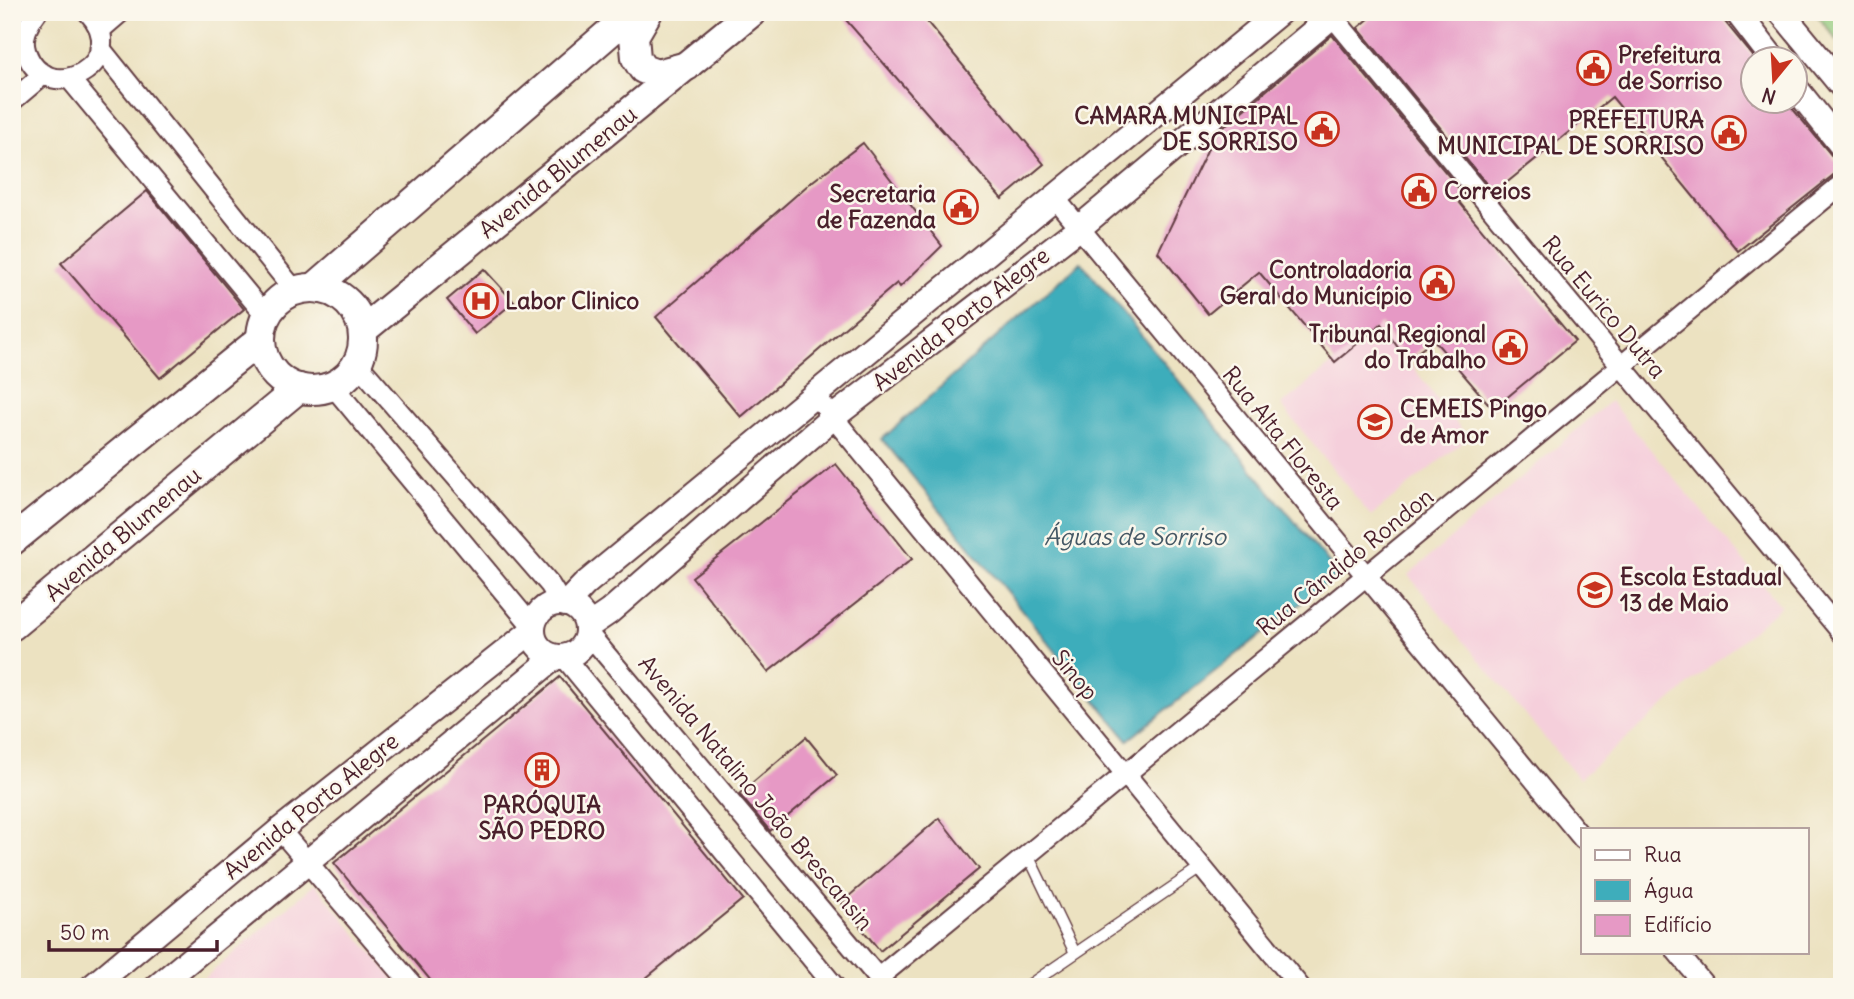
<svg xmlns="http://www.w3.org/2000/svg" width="1854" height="999" font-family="Delius,sans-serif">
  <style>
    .built { fill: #f5cfdb }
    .green { fill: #93ca7d; stroke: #6e7454; stroke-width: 2 }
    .water { fill: #3eadbb; stroke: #446673; stroke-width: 2 }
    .building { fill: #e699c5 }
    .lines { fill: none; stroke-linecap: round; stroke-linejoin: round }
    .service-casing { stroke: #623c42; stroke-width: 13 }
    .minor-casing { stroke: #623c42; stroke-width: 23 }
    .tertiary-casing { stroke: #623c42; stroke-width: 28 }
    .secondary-casing { stroke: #623c42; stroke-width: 32 }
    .service { stroke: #fff; stroke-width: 10 }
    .minor { stroke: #fff; stroke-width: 19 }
    .tertiary { stroke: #fff; stroke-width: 24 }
    .secondary { stroke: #fff; stroke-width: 28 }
    .labels { text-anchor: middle; stroke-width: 5; stroke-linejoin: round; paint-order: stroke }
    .poi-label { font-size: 23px; font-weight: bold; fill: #4a1f2b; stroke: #fbf7ec; text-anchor: start }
    .street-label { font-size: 23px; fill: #4a1f2b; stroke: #fbf7ec }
    .water-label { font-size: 24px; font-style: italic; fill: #455865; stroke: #fbf7ec }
  </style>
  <rect width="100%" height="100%" fill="#fbf7ec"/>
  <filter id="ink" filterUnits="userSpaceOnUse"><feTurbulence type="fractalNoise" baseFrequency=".0143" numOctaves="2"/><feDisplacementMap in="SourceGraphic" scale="14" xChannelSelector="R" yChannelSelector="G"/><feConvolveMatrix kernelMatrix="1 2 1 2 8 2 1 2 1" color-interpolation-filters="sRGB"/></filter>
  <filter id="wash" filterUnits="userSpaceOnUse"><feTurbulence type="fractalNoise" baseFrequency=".00686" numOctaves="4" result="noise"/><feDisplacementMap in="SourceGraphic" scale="28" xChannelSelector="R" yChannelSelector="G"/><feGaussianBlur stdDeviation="1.57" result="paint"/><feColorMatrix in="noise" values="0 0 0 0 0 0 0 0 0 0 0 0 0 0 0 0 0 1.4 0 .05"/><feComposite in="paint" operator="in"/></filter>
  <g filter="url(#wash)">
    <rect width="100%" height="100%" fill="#ece2c1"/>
    <g class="built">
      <polygon points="1380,325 1468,438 1371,516 1281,405"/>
      <polygon points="1610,401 1781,606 1579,779 1408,575"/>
      <polygon points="315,884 400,987 194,987"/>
    </g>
    <polygon class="green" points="1814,12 1842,12 1842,46"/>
    <polygon class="water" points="1081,262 1338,574 1128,740 882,439"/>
    <g id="blocks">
      <g class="building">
        <polygon points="839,12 919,12 1044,164 1002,199"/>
        <polygon points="1377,12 1717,12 1753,56 1753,102 1787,102 1842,168 1738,251 1612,97 1494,193 1358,28"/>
        <polygon points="1332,35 1466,197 1459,202 1575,341 1493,409 1434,340 1407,360 1381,324 1335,362 1259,272 1208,314 1158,252 1215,134"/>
        <polygon points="863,143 942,246 900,287 897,283 741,417 656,317 809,184"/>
        <polygon points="147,191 244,309 160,378 61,263"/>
        <polygon points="484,269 514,302 475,334 447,300"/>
        <polygon points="836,464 912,559 768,672 692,577"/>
        <polygon points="560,677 743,899 635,987 436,987 334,863"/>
        <polygon points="806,737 837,775 770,831 739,794"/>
        <polygon points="939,818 979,869 880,951 841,903"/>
      </g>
    </g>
  </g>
  <g filter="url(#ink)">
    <use href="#blocks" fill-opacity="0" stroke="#623c42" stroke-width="2"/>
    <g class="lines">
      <g class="service-casing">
        <g id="service">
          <polyline points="1028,855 1075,953"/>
          <polyline points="1026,987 1202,867"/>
        </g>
      </g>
      <g class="minor-casing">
        <g id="minor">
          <path d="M37 12C28 24 21 37 26 52 47 111 135 61 88 12"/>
          <polyline points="1329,12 1842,633"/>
          <polyline points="100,30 121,12"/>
          <polyline points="100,48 295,291"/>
          <polyline points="69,78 266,316"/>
          <polyline points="12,101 44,74"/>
          <polyline points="1054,197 1583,839"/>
          <polyline points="357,363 550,585 561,603"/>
          <polyline points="333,386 533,627"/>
          <polyline points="814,394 1300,987"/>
          <polyline points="587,632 885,986"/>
          <polyline points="564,657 835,987"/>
          <polyline points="280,830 414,987"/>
          <polyline points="1677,952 1706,987"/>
          <polyline points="878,978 1842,184"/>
        </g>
      </g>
      <g class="tertiary-casing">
        <g id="tertiary">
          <polyline points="1737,12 1774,60"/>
          <polyline points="1781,12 1842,86"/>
          <polyline points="1794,86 1842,146"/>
          <circle cx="560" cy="630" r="27"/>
          <polyline points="566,604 585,584 1280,12"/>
          <polyline points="587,627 609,612 832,418 1079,228 1337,12"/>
          <polyline points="92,987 280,830 533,630"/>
          <polyline points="157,987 555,657"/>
        </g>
      </g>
      <g class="secondary-casing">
        <g id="secondary">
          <polyline points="648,12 634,36 636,58 643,69 657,74 687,66"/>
          <polyline points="315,287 633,12"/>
          <circle cx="312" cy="339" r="51"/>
          <polyline points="363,330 752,12"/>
          <polyline points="12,541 261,339"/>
          <polyline points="12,626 299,388"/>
        </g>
      </g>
      <use href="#service" class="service"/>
      <use href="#minor" class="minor"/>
      <use href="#tertiary" class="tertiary"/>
      <use href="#secondary" class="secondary"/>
    </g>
  </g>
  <defs>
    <g id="civic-ring" transform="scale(1.75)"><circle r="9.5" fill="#fbf7ec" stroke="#c8321e" stroke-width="1.5"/><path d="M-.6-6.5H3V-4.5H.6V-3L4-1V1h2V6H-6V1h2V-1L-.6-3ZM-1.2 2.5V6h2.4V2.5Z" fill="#c8321e"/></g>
    <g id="hospital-ring" transform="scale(1.75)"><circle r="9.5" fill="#fbf7ec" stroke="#c8321e" stroke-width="1.5"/><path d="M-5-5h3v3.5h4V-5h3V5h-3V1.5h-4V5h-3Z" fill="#c8321e"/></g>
    <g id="school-ring" transform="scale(1.75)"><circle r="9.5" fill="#fbf7ec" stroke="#c8321e" stroke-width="1.5"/><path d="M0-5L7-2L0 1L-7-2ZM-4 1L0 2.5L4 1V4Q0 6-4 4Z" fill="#c8321e"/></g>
    <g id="building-ring" transform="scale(1.75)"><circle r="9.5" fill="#fbf7ec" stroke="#c8321e" stroke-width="1.5"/><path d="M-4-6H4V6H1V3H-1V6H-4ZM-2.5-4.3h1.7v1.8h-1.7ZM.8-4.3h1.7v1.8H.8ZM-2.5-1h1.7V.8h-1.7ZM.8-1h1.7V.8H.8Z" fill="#c8321e"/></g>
  </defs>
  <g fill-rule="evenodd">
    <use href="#civic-ring" x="1594" y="68"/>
    <use href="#civic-ring" x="1322" y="129"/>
    <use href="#civic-ring" x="1729" y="133"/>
    <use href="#civic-ring" x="1419" y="191"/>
    <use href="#civic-ring" x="961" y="207"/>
    <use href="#civic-ring" x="1437" y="283"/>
    <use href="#hospital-ring" x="481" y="301"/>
    <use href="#civic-ring" x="1510" y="347"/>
    <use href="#school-ring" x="1375" y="422"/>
    <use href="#school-ring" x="1595" y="590"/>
    <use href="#building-ring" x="542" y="770"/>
  </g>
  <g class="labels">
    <g class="poi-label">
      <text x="1618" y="63">Prefeitura<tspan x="1618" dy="26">de Sorriso</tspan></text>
      <text x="1298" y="124" text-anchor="end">CAMARA MUNICIPAL<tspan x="1298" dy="26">DE SORRISO</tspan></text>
      <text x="1704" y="128" text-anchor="end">PREFEITURA<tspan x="1704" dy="26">MUNICIPAL DE SORRISO</tspan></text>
      <text x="1444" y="199">Correios</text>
      <text x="936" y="202" text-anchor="end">Secretaria<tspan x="936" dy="26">de Fazenda</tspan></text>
      <text x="1412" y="278" text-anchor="end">Controladoria<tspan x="1412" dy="26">Geral do Município</tspan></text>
      <text x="505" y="309">Labor Clinico</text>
      <text x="1486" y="342" text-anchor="end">Tribunal Regional<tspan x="1486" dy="26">do Trabalho</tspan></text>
      <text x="1400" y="417">CEMEIS Pingo<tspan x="1400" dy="26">de Amor</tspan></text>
      <text x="1620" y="585">Escola Estadual<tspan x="1620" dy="26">13 de Maio</tspan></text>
      <text x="542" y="813" text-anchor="middle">PARÓQUIA<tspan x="542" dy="26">SÃO PEDRO</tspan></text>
    </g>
    <g class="street-label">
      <text transform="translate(558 172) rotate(-39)" y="8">Avenida Blumenau</text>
      <text transform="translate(1604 307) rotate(50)" y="8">Rua Eurico Dutra</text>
      <text transform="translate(961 319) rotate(-38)" y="8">Avenida Porto Alegre</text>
      <text transform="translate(1283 438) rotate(51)" y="8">Rua Alta Floresta</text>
      <text transform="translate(123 534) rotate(-40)" y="8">Avenida Blumenau</text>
      <text transform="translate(1345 562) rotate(-39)" y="8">Rua Cândido Rondon</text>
      <text transform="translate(1075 675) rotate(50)" y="8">Sinop</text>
      <text transform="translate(756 793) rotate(50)" y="8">Avenida Natalino João Brescansin</text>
      <text transform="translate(311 806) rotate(-39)" y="8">Avenida Porto Alegre</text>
    </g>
    <g class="water-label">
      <text x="1135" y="545">Águas de Sorriso</text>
    </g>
  </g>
  <rect width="1854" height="999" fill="none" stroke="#fbf7ec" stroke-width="42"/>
  <rect x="1581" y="828" width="228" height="126" fill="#fbf7ec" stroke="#b4a19f" stroke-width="2"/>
  <rect x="1595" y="850" width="35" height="10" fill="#ffffff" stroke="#b4a19f" stroke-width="2"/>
  <text x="1644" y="862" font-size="21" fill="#4a1f2b">Rua</text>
  <rect x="1595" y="880" width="35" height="21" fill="#3eadbb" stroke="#b4a19f" stroke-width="2"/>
  <text x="1644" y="898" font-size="21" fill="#4a1f2b">Água</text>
  <rect x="1595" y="915" width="35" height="21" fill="#e699c5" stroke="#b4a19f" stroke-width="2"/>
  <text x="1644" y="932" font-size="21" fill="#4a1f2b">Edifício</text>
  <g transform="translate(1774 80) rotate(198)"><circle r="33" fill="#fbf7ec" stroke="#b4a19f" stroke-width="2"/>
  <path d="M0-5L12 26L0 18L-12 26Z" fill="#c8321e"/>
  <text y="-10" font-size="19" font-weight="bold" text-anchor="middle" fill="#4a1f2b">N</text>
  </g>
  <path d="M49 940v10h168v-10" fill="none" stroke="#4a1f2b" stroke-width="3.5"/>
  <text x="60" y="940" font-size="21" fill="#4a1f2b" stroke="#fbf7ec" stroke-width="5" paint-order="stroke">50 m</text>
</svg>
